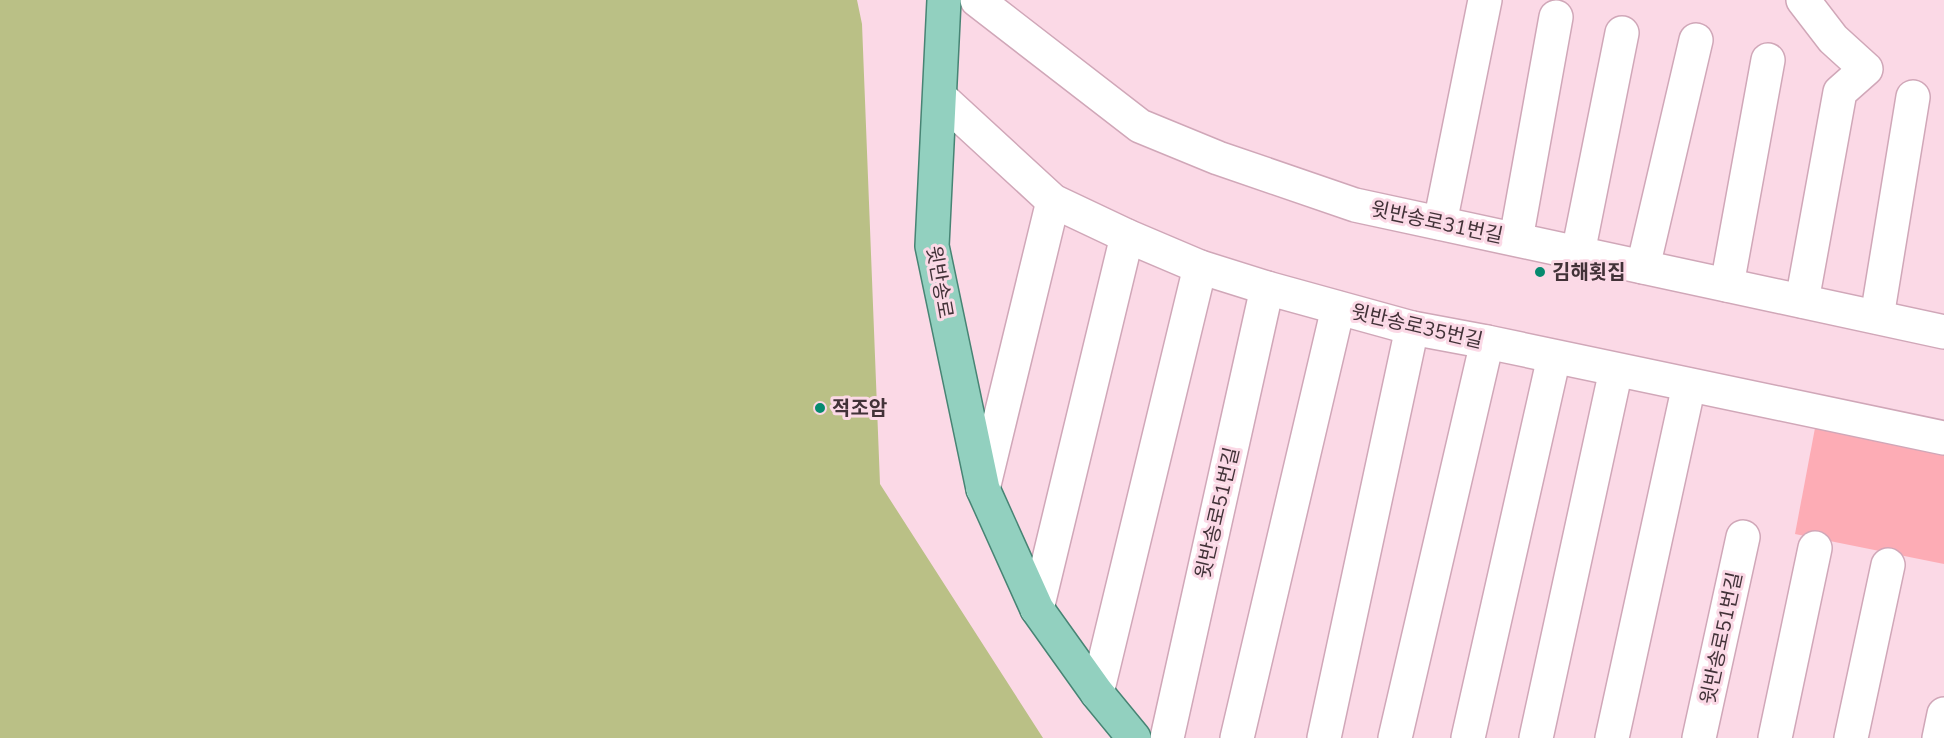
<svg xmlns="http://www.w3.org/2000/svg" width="1944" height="738" font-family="'Nunito Sans','Noto Sans KR',sans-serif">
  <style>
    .green { fill: #bac086 }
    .building { fill: #fdacb5 }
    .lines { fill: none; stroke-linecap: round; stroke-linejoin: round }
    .minor-casing { stroke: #d0a7b8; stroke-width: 36 }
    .major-casing { stroke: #478474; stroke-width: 36 }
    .minor { stroke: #fff; stroke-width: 33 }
    .major { stroke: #92d0bf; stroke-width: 33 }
    .poi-dot { fill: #068a6f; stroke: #fbd9e6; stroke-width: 2 }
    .labels { text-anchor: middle; stroke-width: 6; stroke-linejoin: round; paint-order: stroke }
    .street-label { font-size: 20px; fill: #423238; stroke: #fbd9e6 }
    .poi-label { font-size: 20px; font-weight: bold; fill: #423238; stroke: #fbd9e6; text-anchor: start }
  </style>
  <rect width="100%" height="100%" fill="#fbd9e6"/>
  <polygon class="green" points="0,0 857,0 862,24 880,484 1043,738 0,738"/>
  <polygon class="building" points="1815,428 1944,453 1944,564 1795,534"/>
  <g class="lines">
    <g class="minor-casing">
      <g id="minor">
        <polyline points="977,0 1140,126 1218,158 1355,205 1944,332"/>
        <polyline points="940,97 1053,201 1127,236 1200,267 1267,288 1412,328 1487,342 1944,438"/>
        <polyline points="1440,223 1485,0"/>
        <polyline points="1516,239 1556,17"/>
        <polyline points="1578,253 1622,33"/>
        <polyline points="1643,267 1696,40"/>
        <polyline points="1727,285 1768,60"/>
        <polyline points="1802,301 1840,92 1866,69 1833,39 1803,0"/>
        <polyline points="1877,317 1913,97"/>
        <polyline points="983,489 1053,201"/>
        <polyline points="1037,609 1127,236"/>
        <polyline points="1097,693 1200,267"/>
        <polyline points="1167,738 1267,288"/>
        <polyline points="1237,738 1338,308"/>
        <polyline points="1324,738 1412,328"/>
        <polyline points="1395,738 1487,342"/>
        <polyline points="1468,738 1554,357"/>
        <polyline points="1536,738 1616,370"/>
        <polyline points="1612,738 1689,385"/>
        <polyline points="1699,738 1743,537"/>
        <polyline points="1775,738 1815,548"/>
        <polyline points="1851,738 1888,565"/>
        <polyline points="1939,738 1944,714"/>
      </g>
    </g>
    <g class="major-casing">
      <polyline id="major" points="944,0 932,246 983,489 1037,609 1097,693 1134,738"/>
    </g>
    <use href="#minor" class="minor"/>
    <use href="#major" class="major"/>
  </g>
  <g class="poi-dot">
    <circle cx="1540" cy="272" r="6"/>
    <circle cx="820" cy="408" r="6"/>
  </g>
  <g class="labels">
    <g class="street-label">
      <text transform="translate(1437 222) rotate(12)" y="7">윗반송로31번길</text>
      <text transform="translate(940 282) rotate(80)" y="7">윗반송로</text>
      <text transform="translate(1417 326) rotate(13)" y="7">윗반송로35번길</text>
      <text transform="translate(1217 513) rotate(-77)" y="7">윗반송로51번길</text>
      <text transform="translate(1721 638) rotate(-78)" y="7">윗반송로51번길</text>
    </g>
    <g class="poi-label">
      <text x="1552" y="279">김해횟집</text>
      <text x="832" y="415">적조암</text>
    </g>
  </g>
</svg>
